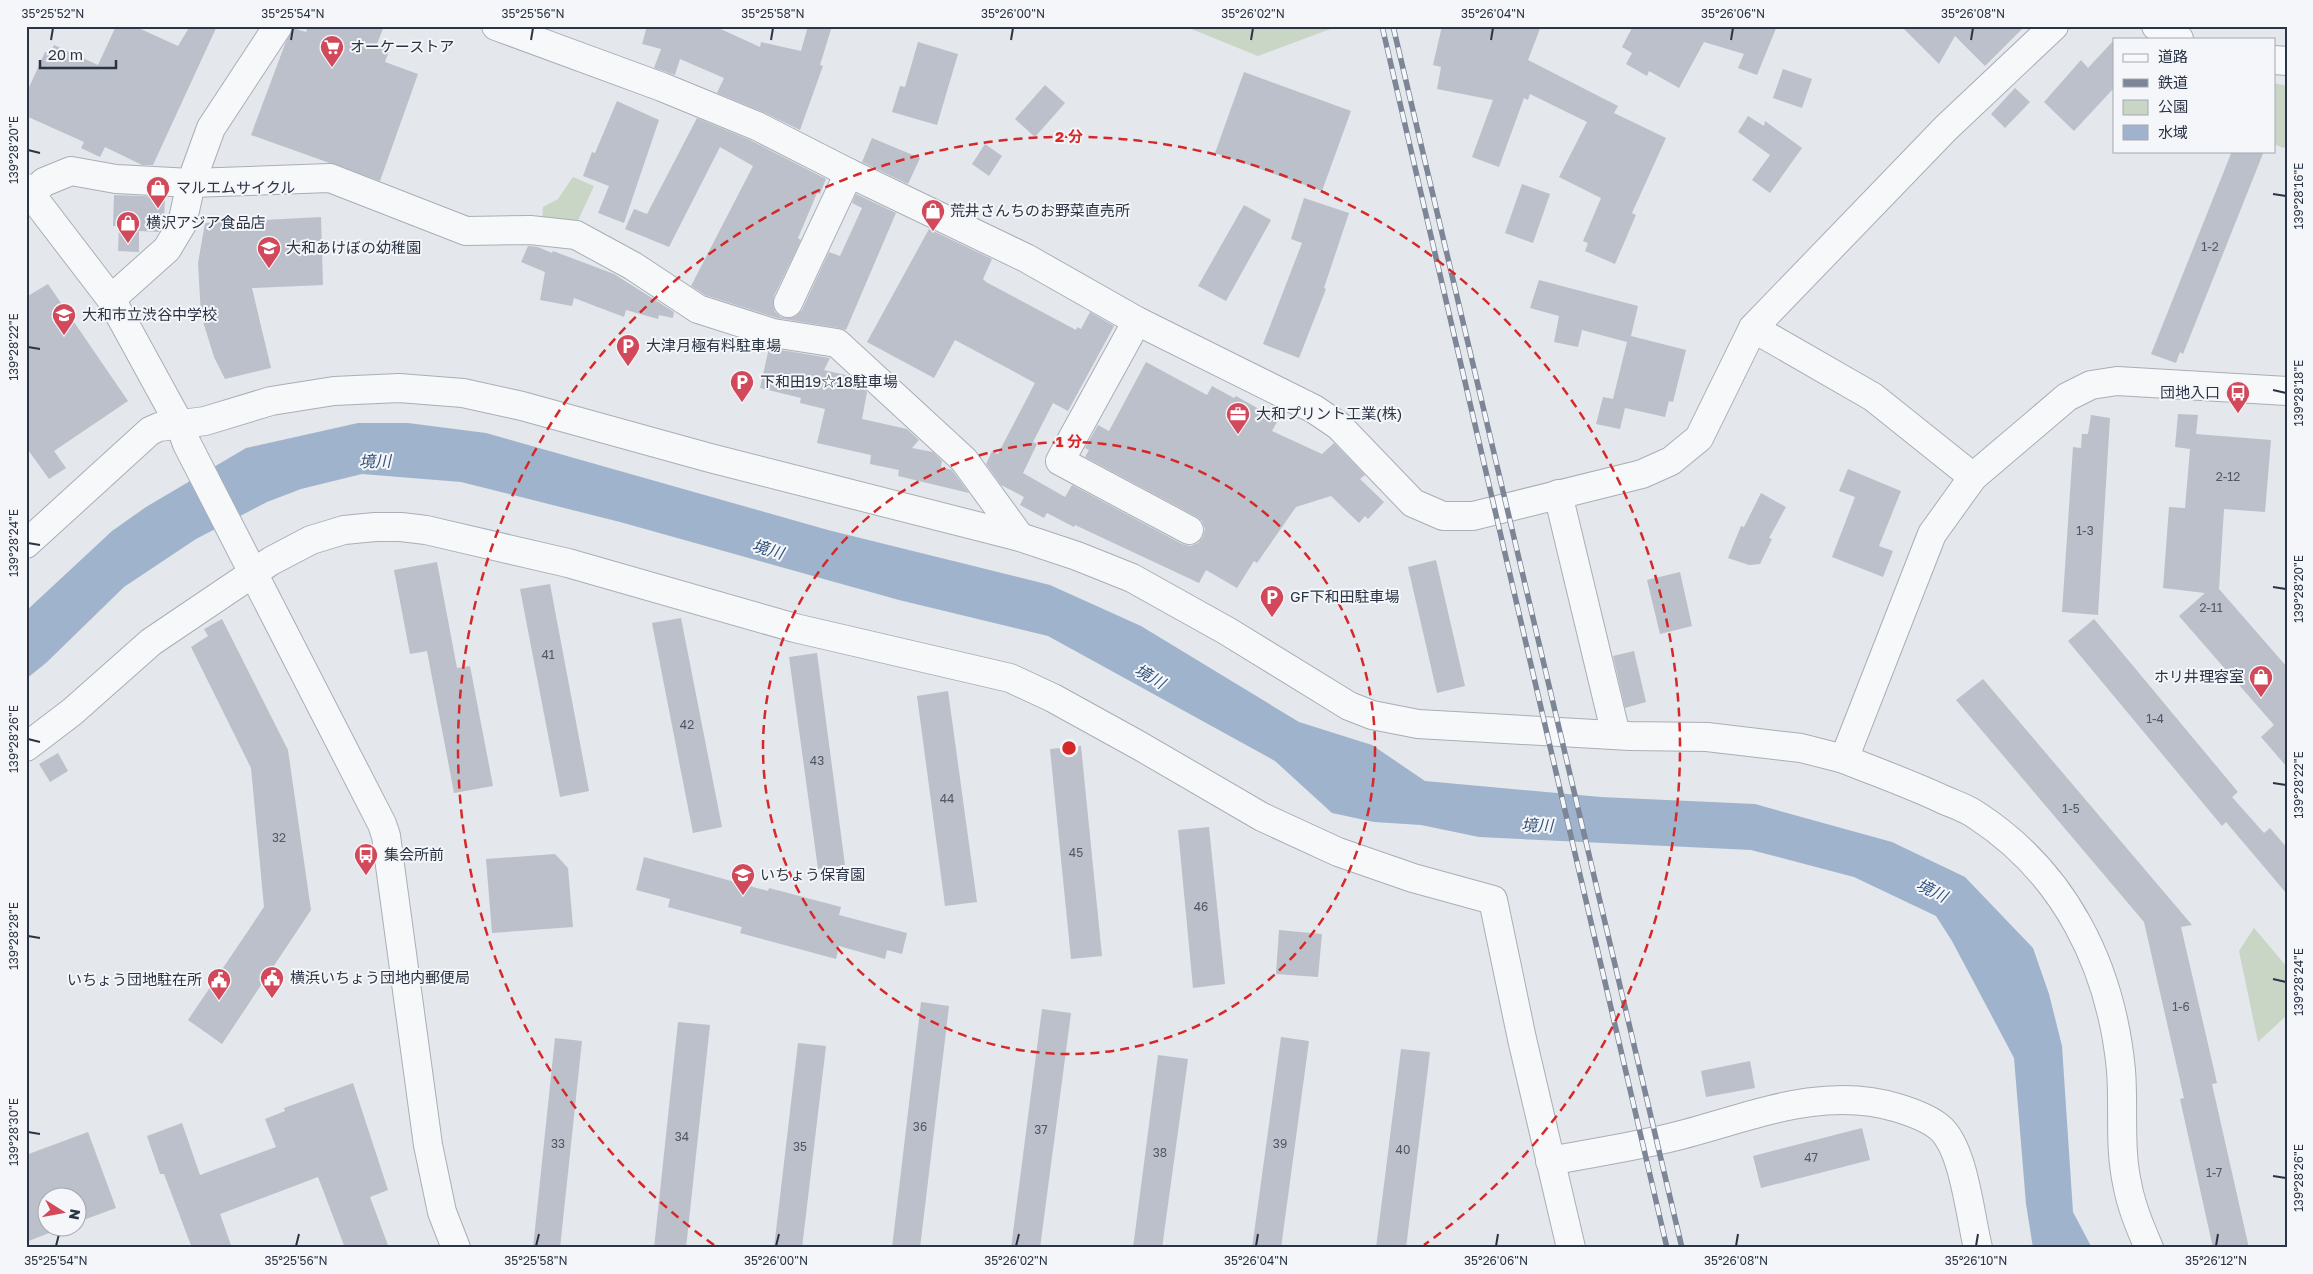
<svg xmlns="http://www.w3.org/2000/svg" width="2313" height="1274" font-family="'Golos Text','Noto Sans JP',sans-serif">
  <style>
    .green { fill: #c9d6c5 }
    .water { fill: #9fb4cc }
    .building { fill: #bbc0ca }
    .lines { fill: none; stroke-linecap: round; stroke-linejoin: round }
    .minor-casing { stroke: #a9aeb7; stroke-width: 30 }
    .minor { stroke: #f7f8fa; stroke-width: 28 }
    .rail-casing { stroke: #7d8696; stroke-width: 5.5 }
    .rail { stroke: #f4f6f9; stroke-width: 4; stroke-dasharray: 11; stroke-linecap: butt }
    .ticks { fill: none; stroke: #2b3445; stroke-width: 2 }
    .ring { fill: none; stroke: #d62828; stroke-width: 2.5; stroke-dasharray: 9 6 }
    .labels { text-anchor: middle; stroke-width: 4; stroke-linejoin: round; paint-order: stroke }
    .number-label { font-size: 12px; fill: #4f5766 }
    .poi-label { font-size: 15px; fill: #2b3445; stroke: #f4f6f9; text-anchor: start }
    .water-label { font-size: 16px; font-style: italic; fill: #34527a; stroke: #f4f6f9 }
    .centre { fill: #d62828; stroke: #f4f6f9; stroke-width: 2.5 }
    .ring-label { font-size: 15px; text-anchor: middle; font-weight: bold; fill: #d62828; stroke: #f4f6f9; stroke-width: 4; stroke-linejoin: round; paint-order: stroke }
    .neatline { fill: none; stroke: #2b3445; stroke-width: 2 }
    .ticks-label { font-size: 12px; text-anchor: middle; fill: #2b3445 }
  </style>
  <rect width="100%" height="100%" fill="#e4e7ec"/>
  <g class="green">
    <polygon points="1184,26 1332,26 1333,28 1258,56"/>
    <polygon points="2274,83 2287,86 2287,146 2283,148 2274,144"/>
    <polygon points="573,177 594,186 575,227 542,222 543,207 558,199"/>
    <polygon points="2254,928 2287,967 2287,1015 2258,1042 2239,951"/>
  </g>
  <polygon class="water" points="358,423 408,423 486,433 828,530 1050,585 1141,626 1299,722 1372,745 1425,781 1601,797 1755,804 1892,842 1965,877 2033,948 2049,994 2062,1046 2073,1212 2092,1248 2033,1248 2026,1204 2014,1058 1952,941 1936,916 1854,877 1751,850 1479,837 1421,825 1374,822 1332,813 1275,761 1048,636 899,600 620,522 461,482 362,474 301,489 267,502 196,539 124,587 46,663 26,679 26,611 112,531 146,507 246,448"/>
  <g class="building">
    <polygon points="116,26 134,26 178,46 190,26 217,26 153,165 142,165 105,147 100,157 81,148 84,142 26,116 26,94 45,52 50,54 54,45 98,65"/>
    <polygon points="308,26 384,26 377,44 390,48 385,62 418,74 380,181 251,135 285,44 293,28 306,32"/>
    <polygon points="647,26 714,26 760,47 761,42 801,51 808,26 832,26 820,65 823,66 800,130 763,112 717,93 724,78 680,59 675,75 654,68 661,49 642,44"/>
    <polygon points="1442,26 1541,26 1528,60 1618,106 1614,113 1666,138 1632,213 1636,215 1615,264 1585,251 1588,243 1583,241 1601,198 1559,177 1587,122 1530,94 1528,100 1524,98 1499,167 1472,157 1493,100 1437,89 1441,67 1433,65"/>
    <polygon points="1633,26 1777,26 1757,75 1738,68 1744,54 1704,42 1679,88 1649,71 1647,76 1626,64 1632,53 1622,47"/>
    <polygon points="1901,26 2025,26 1985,66 1955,36 1939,64"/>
    <polygon points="2114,40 2114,88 2074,131 2044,102 2081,60 2088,68"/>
    <polygon points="918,42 958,54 937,125 892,112 900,86 905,87"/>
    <polygon points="1783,69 1812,79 1802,108 1773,98"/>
    <polygon points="1244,72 1351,111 1322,191 1215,153"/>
    <polygon points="1045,85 1065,103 1035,137 1015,119"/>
    <polygon points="2015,88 2030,102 2005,128 1991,114"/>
    <polygon points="617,101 659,120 624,223 598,213 609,186 583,176 592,152 595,153"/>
    <polygon points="1748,116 1764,126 1765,121 1802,148 1770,193 1752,180 1770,155 1738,132"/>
    <polygon points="697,118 750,140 826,179 820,194 817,193 798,238 801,240 774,296 773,305 775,312 781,317 790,318 796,316 802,310 829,252 840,256 862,208 852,203 856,194 896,213 846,330 839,328 777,318 705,295 691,286 753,166 720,147 669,247 625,229 634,209 647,214"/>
    <polygon points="872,138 920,158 908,184 862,162"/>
    <polygon points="985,144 1002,156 989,176 972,164"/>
    <polygon points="2232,151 2264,151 2183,354 2180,352 2176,363 2151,354"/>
    <polygon points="1522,184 1550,194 1533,243 1505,233"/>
    <polygon points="114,195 165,197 164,224 159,232 139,231 139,252 118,251 119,226 113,226"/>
    <polygon points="1304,198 1349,213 1324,288 1326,289 1299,358 1263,344 1302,243 1291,239"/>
    <polygon points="1244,205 1271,220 1226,301 1198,286"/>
    <polygon points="321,217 323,285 252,288 271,368 225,379 214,357 201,315 198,263 205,223"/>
    <polygon points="929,229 992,259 983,279 986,282 1076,330 1077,327 1081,329 1090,312 1114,326 1068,411 1053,403 1033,442 1037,444 1023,473 1065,497 1072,485 1182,544 1190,546 1198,543 1203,537 1205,529 1202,521 1197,517 1085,457 1089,450 1085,448 1098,425 1109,431 1146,362 1207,395 1212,386 1234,398 1236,396 1278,420 1272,431 1322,454 1334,443 1365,475 1360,479 1384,502 1368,519 1365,516 1359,523 1331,496 1296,507 1257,563 1254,561 1237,588 1206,570 1199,583 1075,525 1074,527 1047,513 1044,518 1020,505 1024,497 1001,485 986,464 992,451 998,454 1035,383 955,340 934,378 867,342"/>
    <polygon points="528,246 538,247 552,253 553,251 614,274 674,312 673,318 659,315 658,319 626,310 624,317 574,298 572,306 540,300 545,272 521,262"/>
    <polygon points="1539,280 1638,306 1631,336 1686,350 1673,402 1669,401 1665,417 1625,408 1620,429 1596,424 1603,397 1613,399 1627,342 1582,330 1578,347 1554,342 1559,316 1530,308"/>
    <polygon points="48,284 128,401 54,451 66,468 49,479 26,447 26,297"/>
    <polygon points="769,348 830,358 824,370 850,376 867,392 862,419 907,429 919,440 912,448 933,452 942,461 941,467 952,470 969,493 898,476 899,470 870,464 871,455 817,443 825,409 800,403 801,398 760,388"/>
    <polygon points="2178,414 2198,415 2196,434 2271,440 2265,512 2224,509 2219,589 2287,667 2287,767 2261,737 2274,725 2179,616 2205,593 2163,588 2169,507 2185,508 2190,449 2175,447"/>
    <polygon points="2091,415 2110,418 2098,615 2062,612 2073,447 2081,448 2082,434 2088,434"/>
    <polygon points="1848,469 1901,491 1879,546 1893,551 1883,577 1832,557 1855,497 1839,491"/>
    <polygon points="1761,493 1786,507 1769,538 1772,539 1760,564 1749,565 1728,558 1741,526 1744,527"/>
    <polygon points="1436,560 1465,686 1437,693 1408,567"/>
    <polygon points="437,562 457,668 470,666 493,786 454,793 427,651 410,654 394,570"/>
    <polygon points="1680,572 1692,626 1660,634 1647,580"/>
    <polygon points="550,584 589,791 560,797 520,589"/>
    <polygon points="681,618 722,827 693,833 652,623"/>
    <polygon points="222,619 288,750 311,910 222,1044 188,1020 264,907 251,768 191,647 208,636 204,629"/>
    <polygon points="2094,619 2238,792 2232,797 2264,833 2270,828 2287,848 2287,894 2226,822 2222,826 2068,641"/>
    <polygon points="1634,651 1646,702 1625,708 1613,656"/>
    <polygon points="817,653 845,865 818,869 789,657"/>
    <polygon points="1983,679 2192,925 2181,927 2217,1083 2212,1084 2249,1248 2213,1248 2180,1099 2184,1098 2144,922 1956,700"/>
    <polygon points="948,691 977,902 945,906 917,696"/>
    <polygon points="1081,746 1102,956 1071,959 1050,749"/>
    <polygon points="58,753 68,771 50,782 39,764"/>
    <polygon points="1209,827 1225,984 1193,988 1178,830"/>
    <polygon points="555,854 568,868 573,927 492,933 486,859"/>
    <polygon points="644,857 768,891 769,888 841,907 839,915 907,933 902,954 887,950 885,959 839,946 836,959 740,933 742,927 668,907 670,899 636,890"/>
    <polygon points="1279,930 1322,934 1318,977 1276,974"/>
    <polygon points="921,1002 949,1006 920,1248 892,1248"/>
    <polygon points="1042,1009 1071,1013 1040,1248 1011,1248"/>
    <polygon points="678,1022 710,1025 686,1248 654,1248"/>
    <polygon points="1281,1037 1309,1041 1281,1248 1252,1248"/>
    <polygon points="555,1038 582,1041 560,1248 533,1248"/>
    <polygon points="798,1043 826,1046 802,1248 774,1248"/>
    <polygon points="1401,1049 1430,1052 1406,1248 1376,1248"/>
    <polygon points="1158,1055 1188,1059 1162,1248 1133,1248"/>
    <polygon points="1750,1061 1755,1088 1706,1097 1701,1071"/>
    <polygon points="353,1083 388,1190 370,1197 389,1248 345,1248 318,1177 220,1214 232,1248 192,1248 164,1174 160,1174 147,1136 182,1123 200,1175 276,1147 265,1119 285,1111 284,1108"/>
    <polygon points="1862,1128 1870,1160 1761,1188 1753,1156"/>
    <polygon points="88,1132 116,1208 78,1222 78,1196 48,1196 48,1226 67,1226 26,1242 26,1155"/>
  </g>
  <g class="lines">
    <g class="minor-casing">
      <g id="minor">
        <polyline points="496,26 662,87 757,126 849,173 1026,258 1137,321 1314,409 1339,426 1413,503 1443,516 1473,516 1642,474 1671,461 1699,438 1753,328 1946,128 2054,26"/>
        <polyline points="2156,26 2179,39"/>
        <polyline points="2274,60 2287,61"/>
        <polyline points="26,188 111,299 180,425 187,444 382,824 386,836 428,1145 442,1212 456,1248"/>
        <polyline points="31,194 44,182 71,171 116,179 191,183 330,178 466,231 530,230 576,235 633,266 698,309 773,333 837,343 964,460 1020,537"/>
        <polyline points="111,299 167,249 182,224 191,183 211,128 278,26"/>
        <polyline points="788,303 849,173"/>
        <polyline points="1137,321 1060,461 1189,530"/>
        <polyline points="1753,328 1873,397 1973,477"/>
        <polyline points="1558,494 1616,735"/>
        <polyline points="26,544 150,431 159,427 205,421 271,401 334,391 399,388 463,393 522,406 710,458 1020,537 1077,556 1132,578 1227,631 1349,706 1372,715 1418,724 1630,736 1707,737 1801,748 1844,759"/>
        <polyline points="26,747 72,712 151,642 271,561 311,540 344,530 375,527 401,527 426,530 568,563 795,628 1010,678 1053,698 1140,746 1262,817 1338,852 1413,878 1493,900 1522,1039 1571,1248"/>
        <path d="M1550 1161C1591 1153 1633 1147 1673 1137 1746 1119 1822 1084 1898 1108 1911 1112 1928 1118 1939 1127 1964 1147 1970 1216 1978 1248"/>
        <path d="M2149 1248C2140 1227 2131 1206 2127 1183 2119 1146 2124 1107 2121 1070 2111 966 2065 873 1976 815 1966 808 1953 804 1942 799 1910 784 1876 772 1844 759L1932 534 1973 477 2067 397 2091 385 2117 381 2287 391"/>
      </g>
    </g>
    <use href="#minor" class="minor"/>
    <g class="rail-casing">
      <g id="rail">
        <polyline points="1382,26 1667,1248"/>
        <polyline points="1393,26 1682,1248"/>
      </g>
    </g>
    <use href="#rail" class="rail"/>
  </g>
  <path class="ticks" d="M51 40 53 28M291 40 293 28M531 40 533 28M771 40 773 28M1011 40 1013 28M1251 40 1253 28M1491 40 1493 28M1731 40 1733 28M1971 40 1973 28M28 150 40 153M2273 194 2286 196M28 347 40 349M2273 390 2286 393M28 543 40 545M2273 587 2286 589M28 739 40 742M2273 783 2286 785M28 936 40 938M2273 979 2286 982M28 1132 40 1134M2273 1176 2286 1178M56 1246 59 1234M296 1246 299 1234M536 1246 539 1234M776 1246 779 1234M1016 1246 1019 1234M1256 1246 1258 1234M1496 1246 1498 1234M1736 1246 1738 1234M1976 1246 1978 1234M2216 1246 2218 1234"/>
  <g class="ring">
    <circle cx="1069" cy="748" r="306"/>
    <path d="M714 1245A611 611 0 1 1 1424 1245"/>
  </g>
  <defs>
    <g id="supermarket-pin" transform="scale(1.25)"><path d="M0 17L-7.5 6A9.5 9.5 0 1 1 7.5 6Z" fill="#d1495b" stroke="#f4f6f9"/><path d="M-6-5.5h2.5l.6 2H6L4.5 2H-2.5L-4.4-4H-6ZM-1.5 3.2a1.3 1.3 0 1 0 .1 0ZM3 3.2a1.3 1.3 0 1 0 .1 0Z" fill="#fff"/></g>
    <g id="shop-pin" transform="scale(1.25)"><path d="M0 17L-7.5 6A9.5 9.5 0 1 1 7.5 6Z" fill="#d1495b" stroke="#f4f6f9"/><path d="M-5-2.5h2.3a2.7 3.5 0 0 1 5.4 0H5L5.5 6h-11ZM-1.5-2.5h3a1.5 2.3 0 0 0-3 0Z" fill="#fff"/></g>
    <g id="school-pin" transform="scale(1.25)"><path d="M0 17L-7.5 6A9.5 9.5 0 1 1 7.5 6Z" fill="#d1495b" stroke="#f4f6f9"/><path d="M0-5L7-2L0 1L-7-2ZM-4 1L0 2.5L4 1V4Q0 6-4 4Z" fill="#fff"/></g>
    <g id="parking-pin" transform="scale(1.25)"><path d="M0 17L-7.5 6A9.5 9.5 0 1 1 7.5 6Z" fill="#d1495b" stroke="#f4f6f9"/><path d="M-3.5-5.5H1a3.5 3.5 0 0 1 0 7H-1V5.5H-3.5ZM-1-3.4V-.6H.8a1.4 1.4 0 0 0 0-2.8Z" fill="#fff"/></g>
    <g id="bus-pin" transform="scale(1.25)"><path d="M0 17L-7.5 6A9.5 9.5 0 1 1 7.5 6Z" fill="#d1495b" stroke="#f4f6f9"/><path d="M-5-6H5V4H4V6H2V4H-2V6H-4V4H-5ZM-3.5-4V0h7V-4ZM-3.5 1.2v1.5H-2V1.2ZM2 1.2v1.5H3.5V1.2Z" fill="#fff"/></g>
    <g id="office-pin" transform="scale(1.25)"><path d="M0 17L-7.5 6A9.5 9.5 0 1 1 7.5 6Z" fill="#d1495b" stroke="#f4f6f9"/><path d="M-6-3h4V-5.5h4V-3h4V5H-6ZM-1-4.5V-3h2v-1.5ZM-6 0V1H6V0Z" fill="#fff"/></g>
    <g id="civic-pin" transform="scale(1.25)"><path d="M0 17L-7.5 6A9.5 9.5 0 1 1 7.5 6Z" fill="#d1495b" stroke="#f4f6f9"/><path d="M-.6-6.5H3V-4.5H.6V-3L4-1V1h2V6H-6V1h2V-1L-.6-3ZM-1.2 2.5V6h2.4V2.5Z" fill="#fff"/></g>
  </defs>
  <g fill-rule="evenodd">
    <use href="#supermarket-pin" x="332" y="47"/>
    <use href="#shop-pin" x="158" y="188"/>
    <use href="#shop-pin" x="933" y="211"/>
    <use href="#shop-pin" x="128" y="223"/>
    <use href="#school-pin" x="269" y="248"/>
    <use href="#school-pin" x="64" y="315"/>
    <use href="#parking-pin" x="628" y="346"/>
    <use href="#parking-pin" x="742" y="382"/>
    <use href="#bus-pin" x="2238" y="393"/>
    <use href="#office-pin" x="1238" y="414"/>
    <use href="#parking-pin" x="1272" y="597"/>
    <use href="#shop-pin" x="2261" y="677"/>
    <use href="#bus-pin" x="366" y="855"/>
    <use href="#school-pin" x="743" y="875"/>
    <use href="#civic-pin" x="272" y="978"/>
    <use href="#civic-pin" x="219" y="980"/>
  </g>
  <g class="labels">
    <g class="number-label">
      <text x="2210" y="251">1-2</text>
      <text x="2228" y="481">2-12</text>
      <text x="2085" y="535">1-3</text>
      <text x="2211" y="612">2-11</text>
      <text x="548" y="659">41</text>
      <text x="2155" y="723">1-4</text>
      <text x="687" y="729">42</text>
      <text x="817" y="765">43</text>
      <text x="947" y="803">44</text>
      <text x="2071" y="813">1-5</text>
      <text x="279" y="842">32</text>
      <text x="1076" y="857">45</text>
      <text x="1201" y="911">46</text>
      <text x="2181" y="1011">1-6</text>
      <text x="920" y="1131">36</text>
      <text x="1041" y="1134">37</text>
      <text x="682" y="1141">34</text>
      <text x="558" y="1148">33</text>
      <text x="1280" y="1148">39</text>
      <text x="800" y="1151">35</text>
      <text x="1403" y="1154">40</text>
      <text x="1160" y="1157">38</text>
      <text x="1811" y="1162">47</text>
      <text x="2214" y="1177">1-7</text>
    </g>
    <g class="poi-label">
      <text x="350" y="52">オーケーストア</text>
      <text x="176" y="193">マルエムサイクル</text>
      <text x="950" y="216">荒井さんちのお野菜直売所</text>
      <text x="146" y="228">横沢アジア食品店</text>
      <text x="286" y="253">大和あけぼの幼稚園</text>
      <text x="82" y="320">大和市立渋谷中学校</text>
      <text x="646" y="351">大津月極有料駐車場</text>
      <text x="760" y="387">下和田19☆18駐車場</text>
      <text x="2220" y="398" text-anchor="end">団地入口</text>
      <text x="1256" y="419">大和プリント工業(株)</text>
      <text x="1290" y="602">GF下和田駐車場</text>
      <text x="2244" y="682" text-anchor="end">ホリ井理容室</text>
      <text x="384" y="860">集会所前</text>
      <text x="760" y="880">いちょう保育園</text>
      <text x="290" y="983">横浜いちょう団地内郵便局</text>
      <text x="202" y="985" text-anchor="end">いちょう団地駐在所</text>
    </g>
    <g class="water-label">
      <text transform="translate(375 461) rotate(-1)" y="6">境川</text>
      <text transform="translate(768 549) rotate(16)" y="6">境川</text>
      <text transform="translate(1150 676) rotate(30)" y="6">境川</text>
      <text transform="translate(1537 825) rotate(1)" y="6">境川</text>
      <text transform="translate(1932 890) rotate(26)" y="6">境川</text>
    </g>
  </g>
  <circle cx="1069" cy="748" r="8" class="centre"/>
  <g class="ring-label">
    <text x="1069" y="142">2 分</text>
    <text x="1069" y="447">1 分</text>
  </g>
  <rect width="2313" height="1274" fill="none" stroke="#f4f6f9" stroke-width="55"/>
  <rect x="2113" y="38" width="162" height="115" fill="#f4f6f9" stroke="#a4a8b1"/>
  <rect x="2123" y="54" width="25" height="8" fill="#f7f8fa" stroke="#a4a8b1"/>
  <text x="2158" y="62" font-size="15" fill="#2b3445">道路</text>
  <rect x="2123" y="79" width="25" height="8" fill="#7d8696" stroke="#a4a8b1"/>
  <text x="2158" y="88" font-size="15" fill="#2b3445">鉄道</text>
  <rect x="2123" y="100" width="25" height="15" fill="#c9d6c5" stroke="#a4a8b1"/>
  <text x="2158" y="112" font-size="15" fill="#2b3445">公園</text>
  <rect x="2123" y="125" width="25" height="15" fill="#9fb4cc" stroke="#a4a8b1"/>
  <text x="2158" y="138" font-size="15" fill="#2b3445">水域</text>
  <g transform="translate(62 1212) rotate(101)"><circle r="24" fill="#f4f6f9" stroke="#a4a8b1"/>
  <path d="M0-4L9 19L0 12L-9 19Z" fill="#d1495b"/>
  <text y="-8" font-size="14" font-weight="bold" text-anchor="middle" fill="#2b3445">N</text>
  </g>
  <path d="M40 60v8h76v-8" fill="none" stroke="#2b3445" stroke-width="2.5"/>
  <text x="48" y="60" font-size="15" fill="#2b3445" stroke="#f4f6f9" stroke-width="4" paint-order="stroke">20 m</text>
  <rect x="28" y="28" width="2258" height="1218" class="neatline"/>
  <g class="ticks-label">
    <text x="53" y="18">35°25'52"N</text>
    <text x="293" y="18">35°25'54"N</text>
    <text x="533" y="18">35°25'56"N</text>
    <text x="773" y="18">35°25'58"N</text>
    <text x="1013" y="18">35°26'00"N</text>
    <text x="1253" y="18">35°26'02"N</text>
    <text x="1493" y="18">35°26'04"N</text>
    <text x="1733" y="18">35°26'06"N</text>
    <text x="1973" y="18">35°26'08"N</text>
    <text transform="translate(14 150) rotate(-90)" y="4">139°28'20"E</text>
    <text transform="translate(2299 196) rotate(-90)" y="4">139°28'16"E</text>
    <text transform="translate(14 347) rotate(-90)" y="4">139°28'22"E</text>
    <text transform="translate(2299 393) rotate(-90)" y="4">139°28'18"E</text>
    <text transform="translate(14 543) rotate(-90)" y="4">139°28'24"E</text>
    <text transform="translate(2299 589) rotate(-90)" y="4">139°28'20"E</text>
    <text transform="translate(14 739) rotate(-90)" y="4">139°28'26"E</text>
    <text transform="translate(2299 785) rotate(-90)" y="4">139°28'22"E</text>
    <text transform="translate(14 936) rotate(-90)" y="4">139°28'28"E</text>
    <text transform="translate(2299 982) rotate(-90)" y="4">139°28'24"E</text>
    <text transform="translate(14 1132) rotate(-90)" y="4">139°28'30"E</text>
    <text transform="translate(2299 1178) rotate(-90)" y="4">139°28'26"E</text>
    <text x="56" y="1265">35°25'54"N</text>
    <text x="296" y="1265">35°25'56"N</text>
    <text x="536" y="1265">35°25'58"N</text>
    <text x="776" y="1265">35°26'00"N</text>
    <text x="1016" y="1265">35°26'02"N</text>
    <text x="1256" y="1265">35°26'04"N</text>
    <text x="1496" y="1265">35°26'06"N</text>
    <text x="1736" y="1265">35°26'08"N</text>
    <text x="1976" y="1265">35°26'10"N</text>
    <text x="2216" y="1265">35°26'12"N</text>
  </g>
</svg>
